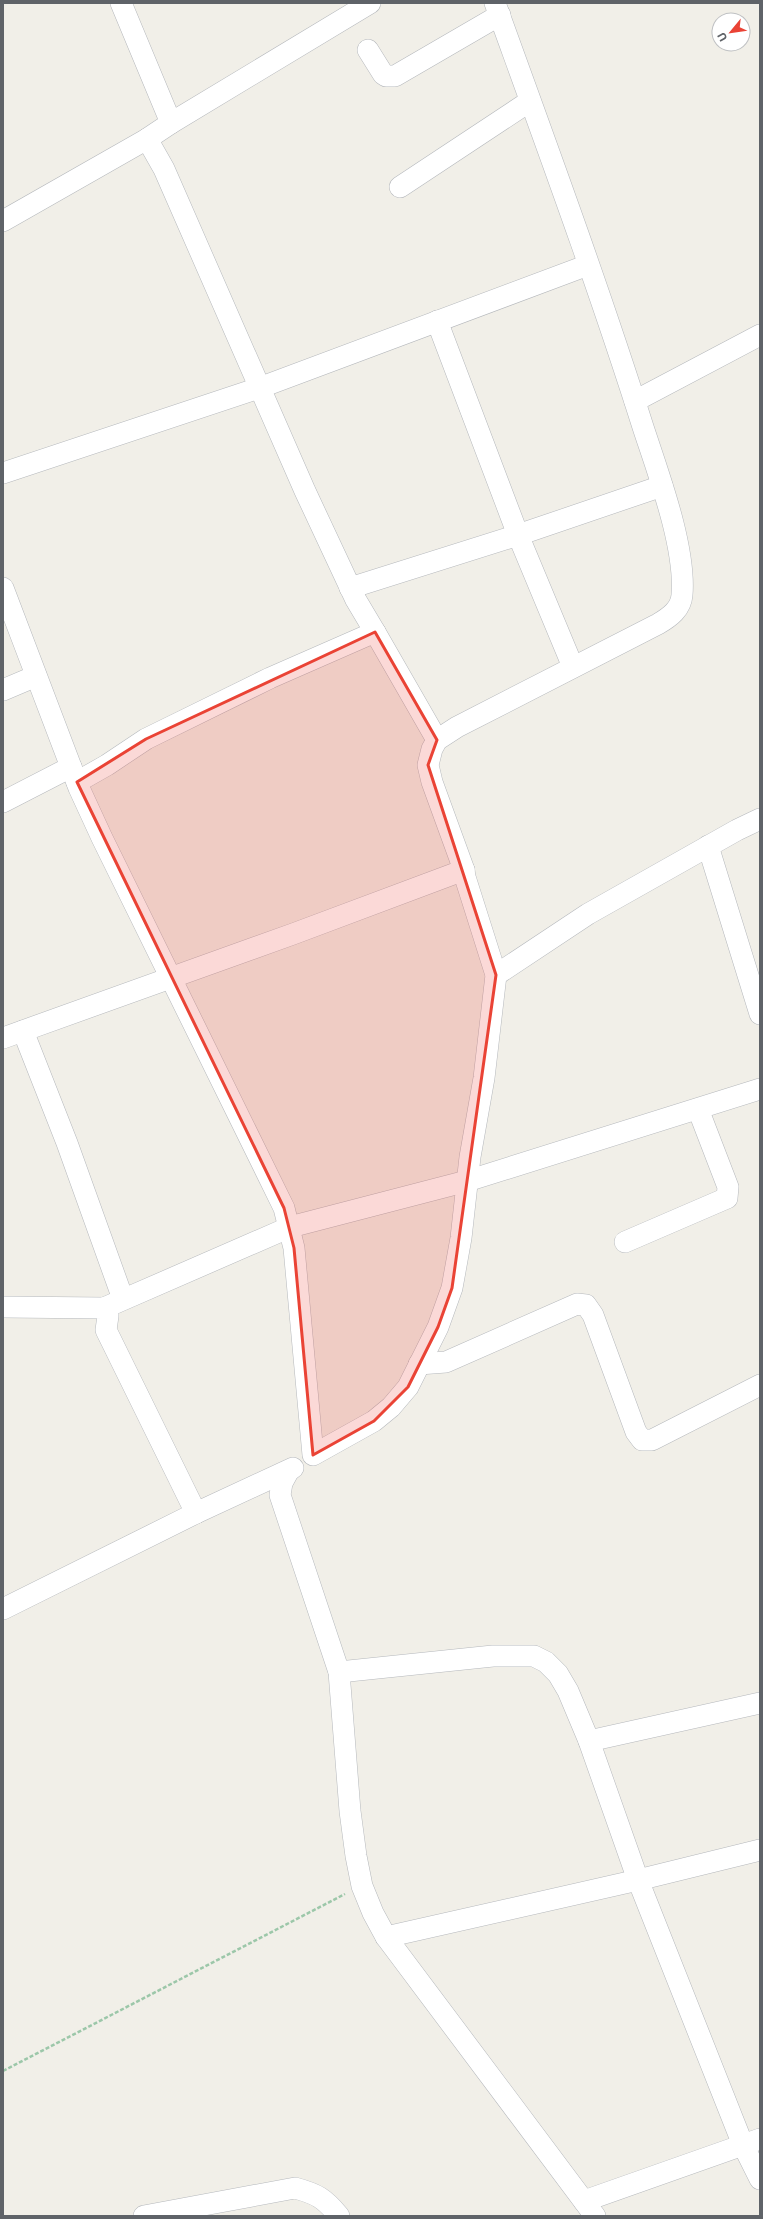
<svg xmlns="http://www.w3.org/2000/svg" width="763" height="2219" font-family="Inter,sans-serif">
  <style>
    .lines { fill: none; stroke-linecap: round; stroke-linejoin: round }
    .minor-casing { stroke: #b5b8bc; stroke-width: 22 }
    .path { stroke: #9cc7a9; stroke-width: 2.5; stroke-dasharray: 4 2; stroke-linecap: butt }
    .minor { stroke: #fff; stroke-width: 21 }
    .marked { fill: #ea4335; fill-opacity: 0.2; stroke: #ea4335; stroke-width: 3; stroke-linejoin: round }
  </style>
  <rect width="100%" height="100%" fill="#f1efe8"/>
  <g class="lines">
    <g class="minor-casing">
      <g id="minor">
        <polyline points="368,50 383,74 386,76 395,76 500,15"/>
        <polyline points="171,123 370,3"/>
        <polyline points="400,187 530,101"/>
        <polyline points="3,221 147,139"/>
        <polyline points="437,321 518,535 573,667"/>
        <polyline points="635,401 760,335"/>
        <polyline points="3,473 259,388 588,265"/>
        <path d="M3 588 79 788 102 838 284 1208 294 1248 313 1455 374 1421 391 1407 408 1387 438 1327 452 1288 461 1238 470 1157 484 1078 496 975 465 877 464 870 432 782 428 765 432 749 437 740 457 727 658 624C670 617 681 609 682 595 686 547 658 473 643 427 598 285 546 144 495 3"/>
        <polyline points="350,588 518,535 662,486"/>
        <polyline points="375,632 437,740"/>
        <polyline points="3,690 36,676"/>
        <polyline points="77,782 107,765 146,739 270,678 375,632 356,600 305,491 164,169 147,139 171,123 121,3"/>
        <polyline points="3,802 71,767"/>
        <polyline points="708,846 760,1014"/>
        <polyline points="496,975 588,914 737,830 760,819"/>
        <polyline points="23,1031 67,1143 123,1299"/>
        <polyline points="3,1038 293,934 464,870"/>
        <polyline points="625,1242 727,1198 728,1187 698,1109"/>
        <polyline points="3,1307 104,1308 108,1316 106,1330 196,1513"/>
        <polyline points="104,1308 290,1227 467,1181 760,1089"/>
        <polyline points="419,1364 446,1362 577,1304 586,1305 593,1315 636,1432 642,1440 652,1440 760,1385"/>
        <polyline points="288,1472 282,1483 280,1495 339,1672 350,1811 356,1856 362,1886 373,1913 386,1937 595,2216"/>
        <polyline points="3,1609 196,1513 293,1468"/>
        <polyline points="339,1672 493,1656 534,1656 546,1662 558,1674 568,1691 589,1741 638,1880 743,2145 760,2179"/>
        <polyline points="589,1741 760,1703"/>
        <polyline points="386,1937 638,1880 760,1850"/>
        <polyline points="584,2201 760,2139"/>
        <path d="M144 2216 295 2188C317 2194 324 2198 339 2216"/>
      </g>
    </g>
    <polyline class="path" points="3,2071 345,1894"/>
    <use href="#minor" class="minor"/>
  </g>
  <path class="marked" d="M375 632 437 740 428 765 496 975 452 1288 438 1327 408 1387 374 1421 313 1455 294 1248 284 1208 77 782 146 739Z"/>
  <rect width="763" height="2219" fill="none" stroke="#5f6368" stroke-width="8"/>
  <g transform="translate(731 32) rotate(241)"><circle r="19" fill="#ffffff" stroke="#bfc1c3"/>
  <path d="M0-3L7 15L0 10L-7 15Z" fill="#ea4335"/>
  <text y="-6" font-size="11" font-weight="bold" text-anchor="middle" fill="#5f6368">U</text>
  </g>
</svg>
